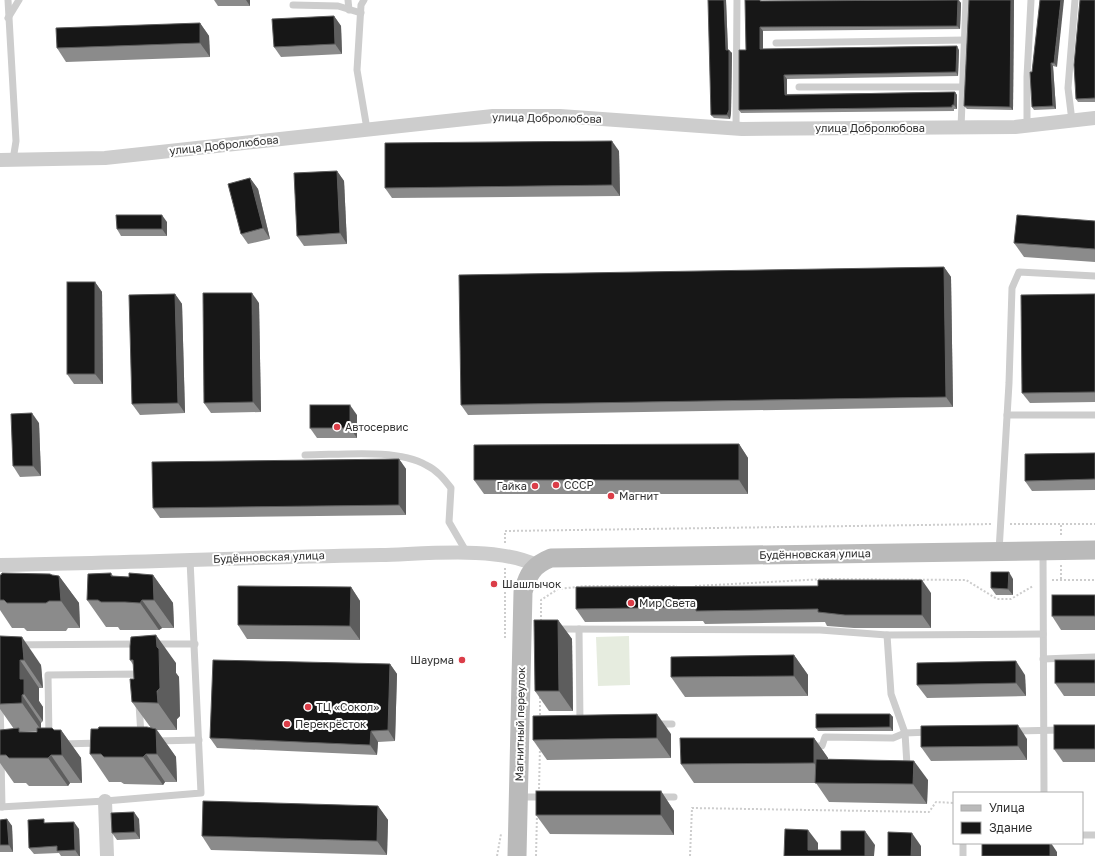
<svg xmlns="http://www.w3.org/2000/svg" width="1095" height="856" font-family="'Golos Text',sans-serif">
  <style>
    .green { fill: #e6ecdf }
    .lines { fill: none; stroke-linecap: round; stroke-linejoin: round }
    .path { stroke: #cdcdcd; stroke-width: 2; stroke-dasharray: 2 2; stroke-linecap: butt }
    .service { stroke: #cdcdcd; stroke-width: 7 }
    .minor { stroke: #cdcdcd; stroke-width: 14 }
    .secondary { stroke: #bababa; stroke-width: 19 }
    .wall { fill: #8b8b8b; fill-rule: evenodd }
    .shaded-wall { fill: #5d5d5d }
    .building { fill: #171717; stroke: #5d5d5d }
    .poi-dot { fill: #db3d48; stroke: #fff; stroke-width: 1.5 }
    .labels { text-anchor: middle; stroke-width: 4; stroke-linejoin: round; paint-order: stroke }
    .street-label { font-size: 11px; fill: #303030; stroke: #fff }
    .poi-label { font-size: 11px; fill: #303030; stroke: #fff; text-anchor: start }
  </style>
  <rect width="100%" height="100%" fill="#fff"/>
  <polygon class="green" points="629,636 630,685 598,686 596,637"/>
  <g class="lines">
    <g class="path">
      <polyline points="1010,524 1095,524"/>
      <polyline points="1061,535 1061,524"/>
      <polyline points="505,543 505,531 992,524"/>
      <polyline points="1061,565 1061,580"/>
      <polyline points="505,568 505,639"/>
      <polyline points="1052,580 1095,580"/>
      <polyline points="695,586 825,579 966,580 997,599 1011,599 1033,586"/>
      <polyline points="541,621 541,600 558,589 586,586 677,586"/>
      <polyline points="540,719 540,697"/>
      <polyline points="539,789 540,747"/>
      <polyline points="497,856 501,834"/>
      <polyline points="536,856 537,815"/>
      <polyline points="690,856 692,808 929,812 936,802 954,803"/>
    </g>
    <g class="service">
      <polyline points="8,0 16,141 13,160"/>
      <polyline points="348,0 349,10"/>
      <polyline points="364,0 361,5 357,70 367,129"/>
      <polyline points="293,5 338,6 361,13"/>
      <polyline points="8,18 19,0"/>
      <polyline points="776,43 965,40"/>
      <polyline points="799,87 963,87"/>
      <polyline points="1072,121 1068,88 1075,0"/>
      <polyline points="1027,126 1027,77 1031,0"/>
      <polyline points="736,128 737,0"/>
      <polyline points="961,128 966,0"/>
      <polyline points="1007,415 1095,415"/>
      <path d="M305 455C339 455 397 448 426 465 437 470 444 479 451 488L449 522 467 553"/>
      <polyline points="999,551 1009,383 1012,288 1019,272 1095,276"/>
      <polyline points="1043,551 1044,793"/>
      <polyline points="557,629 820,630 887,635"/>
      <polyline points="579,629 580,723"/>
      <polyline points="153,644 195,644"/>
      <polyline points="0,645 139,644"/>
      <polyline points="1043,659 1095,657"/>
      <polyline points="139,704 141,735"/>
      <polyline points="0,706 1,738"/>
      <polyline points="654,724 672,724"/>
      <polyline points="1013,731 1062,730"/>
      <polyline points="930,732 905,733 891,694 887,635 1043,634"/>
      <polyline points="49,738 48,675 138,674 138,679"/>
      <polyline points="156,741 199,740"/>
      <polyline points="62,744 100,743"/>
      <polyline points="810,746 822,746 825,737 893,738 905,733 907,765 904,765"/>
      <polyline points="1,757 2,807"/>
      <polyline points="519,797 544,797"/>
      <polyline points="657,797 674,797"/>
      <polyline points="0,807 105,801 201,793 190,560"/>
      <polyline points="1082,835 1095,835"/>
      <polyline points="963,856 963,843"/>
    </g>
    <g class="minor">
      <polyline points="0,160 105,158 493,116 560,116 742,129 1015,127 1095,118"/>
      <path d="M0 565C127 563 254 557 381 555 425 554 497 546 536 565"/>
      <polyline points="105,801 107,856"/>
    </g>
    <path class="secondary" d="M517 856 523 592C528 574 533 565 551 558L1095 550"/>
  </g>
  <g class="wall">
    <polygon points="214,0 250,0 250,6 218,6"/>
    <polygon points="726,0 728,50 732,53 731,113 730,119 714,118 711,115"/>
    <polygon points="762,0 762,1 959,0 961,3 960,29 763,31 763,49 959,50 958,76 787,79 787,94 955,92 957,95 957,109 954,109 954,111 741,113 739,110 746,50"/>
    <polygon points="969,0 1014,0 1013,110 967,109 964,106"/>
    <polygon points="1040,0 1057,67 1053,66 1056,109 1034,110 1032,107 1032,72"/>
    <polygon points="1095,0 1095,102 1078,102 1076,99"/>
    <polygon points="334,16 341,26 342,54 281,57 274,47"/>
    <polygon points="200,23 209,36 210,57 66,62 57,48"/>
    <polygon points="619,151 620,196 392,198 385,188"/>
    <polygon points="337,171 344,181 347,244 304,246 297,236"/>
    <polygon points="250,178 258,189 270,239 248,244 241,234"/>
    <polygon points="1095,221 1095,262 1024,257 1014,243"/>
    <polygon points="167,222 167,236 121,236 117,229"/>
    <polygon points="944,267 951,277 953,407 468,415 461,405"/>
    <polygon points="95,282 102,292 103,384 74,384 67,374"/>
    <polygon points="175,294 182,304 185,413 140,415 132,404"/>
    <polygon points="1095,294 1095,402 1030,403 1022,393"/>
    <polygon points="259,303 261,412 211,413 204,403"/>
    <polygon points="357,415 357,438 317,438 310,428"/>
    <polygon points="39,423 41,476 20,477 13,466"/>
    <polygon points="739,444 748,458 748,494 484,494 474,480"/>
    <polygon points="1095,453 1095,490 1032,491 1025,481"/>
    <polygon points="399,459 406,469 406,515 160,518 153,508"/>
    <polygon points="111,573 113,576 129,577 153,575 173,603 174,628 162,628 159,630 120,630 118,627 106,627 87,600"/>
    <polygon points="0,575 59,576 79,603 80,628 68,628 66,631 27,631 24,628 12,628 0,610"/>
    <polygon points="1013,579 1013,595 996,595 991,588"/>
    <polygon points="351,587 360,601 360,640 247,639 238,625"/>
    <polygon points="931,593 931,628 854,628 827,626 825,622 705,624 703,621 585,622 576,609"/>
    <polygon points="1095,595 1095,630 1061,630 1052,616"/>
    <polygon points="558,620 572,639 573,711 549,711 535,691"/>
    <path d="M0 636 41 665 43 688H39V701L43 707V721L41 723V728L54 730H61L81 758 82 783H70L68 786H29L26 783H14L0 763V730L14 729 0 709ZM37 731V732H21Z"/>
    <polygon points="794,655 808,675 808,696 685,697 671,677"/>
    <polygon points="130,660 176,663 176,673 179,677 180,716 177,719 177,730 157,730 176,757 177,782 165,782 163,785 124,784 121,782 109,782 90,754 151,728 132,702 134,679 134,666"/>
    <polygon points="1095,660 1095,696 1064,696 1055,683"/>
    <polygon points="390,664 397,674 395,741 378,742 377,755 217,748 210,738"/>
    <polygon points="1025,675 1026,696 927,698 917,685"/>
    <polygon points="890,714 893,717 893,731 818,731 816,728"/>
    <polygon points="1095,725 1095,762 1063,762 1054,749"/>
    <polygon points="671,734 671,758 547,760 533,740"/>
    <polygon points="814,738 828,758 828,759 928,780 927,804 829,802 816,783 694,783 681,764"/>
    <polygon points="1027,739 1027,760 931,761 921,747"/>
    <polygon points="661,791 674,811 674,835 550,834 536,815"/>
    <polygon points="378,806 388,820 387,855 211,850 202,836"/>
    <polygon points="7,819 12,826 13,852 0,852 0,820"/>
    <polygon points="139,819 140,839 117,840 112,833"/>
    <polygon points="46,823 79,829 80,856 61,856 59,853 34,854 29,848"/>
  </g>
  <g class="shaded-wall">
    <polygon points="246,0 250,0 250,6"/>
    <polygon points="724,0 726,0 728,53 726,50"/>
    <polygon points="958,0 961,3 960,29 957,26"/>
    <polygon points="1011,0 1014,0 1013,110 1010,107"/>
    <polygon points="1061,0 1064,0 1057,67 1054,63"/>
    <polygon points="334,16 341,26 342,54 335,44"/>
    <polygon points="200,23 209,36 210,57 200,43"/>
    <polygon points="760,27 763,31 763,53 760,49"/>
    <polygon points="957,46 959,50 958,76 956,72"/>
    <polygon points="729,50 732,53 731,113 730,119 727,115"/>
    <polygon points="1051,63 1053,66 1056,109 1053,106"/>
    <polygon points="784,75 787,79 787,98 785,95"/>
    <polygon points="955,92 957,95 957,109 954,105"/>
    <polygon points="612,141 619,151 620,196 612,185"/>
    <polygon points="337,171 344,181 347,244 340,233"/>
    <polygon points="250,178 258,189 270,239 263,228"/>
    <polygon points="162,215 167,222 167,236 162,229"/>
    <polygon points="944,267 951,277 953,407 946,397"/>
    <polygon points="95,282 102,292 103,384 95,374"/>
    <polygon points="252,293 259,303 261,412 253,402"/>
    <polygon points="175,294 182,304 185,413 178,403"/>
    <polygon points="350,405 357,415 357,438 350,428"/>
    <polygon points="32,413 39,423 41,476 33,466"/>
    <polygon points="739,444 748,458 748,494 739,480"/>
    <polygon points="399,459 406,469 406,515 399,505"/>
    <polygon points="1009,572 1013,579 1013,595 1008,589"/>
    <polygon points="153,575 173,603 174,628 154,600"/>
    <polygon points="59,576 79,603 80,628 61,601"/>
    <polygon points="922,580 931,593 931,628 922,615"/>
    <polygon points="351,587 360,601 360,640 350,626"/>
    <polygon points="142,600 162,628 159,630 140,603"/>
    <polygon points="558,620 572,639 573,711 559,691"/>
    <polygon points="156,635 176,663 176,673 179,677 180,716 177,719 177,730 158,703"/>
    <polygon points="22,637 41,665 43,688 24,660"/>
    <polygon points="794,655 808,675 808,696 794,676"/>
    <polygon points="20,660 39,688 39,701 43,707 43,721 24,694 20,679"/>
    <polygon points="1016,661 1025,675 1026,696 1016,683"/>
    <polygon points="390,664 397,674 395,741 388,730"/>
    <polygon points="22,695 41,723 41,730 22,703"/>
    <polygon points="657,714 671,734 671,758 657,738"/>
    <polygon points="890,714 893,717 893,731 890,727"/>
    <polygon points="1018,725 1027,739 1027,760 1018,746"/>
    <polygon points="156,729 176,757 177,782 157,754"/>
    <polygon points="61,730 81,758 82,783 62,755"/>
    <polygon points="371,731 378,742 377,755 370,745"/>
    <polygon points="814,738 828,758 828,783 814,763"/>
    <polygon points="146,754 165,782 163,785 143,757"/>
    <polygon points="51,755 70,783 68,786 48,758"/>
    <polygon points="914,761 928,780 927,804 913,784"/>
    <polygon points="661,791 674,811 674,835 661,815"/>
    <polygon points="378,806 388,820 387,855 377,841"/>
    <polygon points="134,812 139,819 140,839 135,832"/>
    <polygon points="7,819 12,826 13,852 9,845"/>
    <polygon points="74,822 79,829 80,856 79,856 75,850"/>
    <polygon points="808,830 818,843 818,856 808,850"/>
    <polygon points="865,831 875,845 874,856 865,856"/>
    <polygon points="912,833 921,846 921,856 911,856"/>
    <polygon points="1050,843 1051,843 1057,852 1057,856 1050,856"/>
  </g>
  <g class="building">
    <polygon points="708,0 724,0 726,50 729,50 729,110 727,115 711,115"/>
    <polygon points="745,0 760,0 760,1 958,0 957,26 760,27 760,49 957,46 956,72 784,75 785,95 955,92 954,105 952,105 952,107 739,110 739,50 746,50"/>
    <polygon points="969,0 1011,0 1010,107 964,106"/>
    <polygon points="1040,0 1061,0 1054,63 1051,63 1053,106 1032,107 1030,72 1032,72"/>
    <polygon points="1080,0 1095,0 1095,98 1076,99 1074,65"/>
    <polygon points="334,16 335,44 274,47 272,19"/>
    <polygon points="200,23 200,43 57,48 56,28"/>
    <polygon points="612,141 612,185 385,188 385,143"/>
    <polygon points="337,171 340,233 297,236 294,173"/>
    <polygon points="250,178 263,228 241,234 228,184"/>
    <polygon points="116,215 162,215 162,229 117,229"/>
    <polygon points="1017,215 1095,221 1095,249 1014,243"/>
    <polygon points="944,267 946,397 461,405 459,275"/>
    <rect x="67" y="282" width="28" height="92"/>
    <polygon points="203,293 252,293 253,402 204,403"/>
    <polygon points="175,294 178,403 132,404 129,295"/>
    <polygon points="1095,294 1095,392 1022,393 1021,295"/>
    <rect x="310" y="405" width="40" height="23"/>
    <polygon points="32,413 33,466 13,466 11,414"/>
    <polygon points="739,444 739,480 474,480 474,445"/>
    <polygon points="1095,453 1095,479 1025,481 1025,454"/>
    <polygon points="399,459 399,505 153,508 152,462"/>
    <polygon points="991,572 1009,572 1008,589 991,588"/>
    <polygon points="2,573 50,574 52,575 59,576 61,601 49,601 46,603 7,603 4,600 0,600 0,575 1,575"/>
    <polygon points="111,573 111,576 129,577 129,573 153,575 154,600 142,600 140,603 125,602 101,602 98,600 87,600 88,574"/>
    <polygon points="818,580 922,580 922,615 845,615 818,612 818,609 696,611 696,607 576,609 576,587 818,586"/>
    <polygon points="238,586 351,587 350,626 238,625"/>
    <rect x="1052" y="595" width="43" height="21"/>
    <polygon points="534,620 558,620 559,691 535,691"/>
    <polygon points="156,635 157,647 159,649 160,688 157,691 158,703 132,702 130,679 134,679 133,660 130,660 130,646 131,637"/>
    <polygon points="0,636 22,637 24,660 20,660 20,679 24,679 24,694 22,695 22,703 0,704"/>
    <polygon points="794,655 794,676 671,677 671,657"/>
    <polygon points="213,660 390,664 388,730 371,731 370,745 210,738"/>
    <rect x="1055" y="660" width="40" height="23"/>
    <polygon points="1016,661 1016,683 917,685 917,663"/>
    <polygon points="657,714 657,738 533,740 533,716"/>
    <polygon points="816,714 890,714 890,727 816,728"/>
    <polygon points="1018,725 1018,746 921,747 921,726"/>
    <rect x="1054" y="725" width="41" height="24"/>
    <polygon points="99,727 147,727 156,729 157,754 146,754 143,757 104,757 101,754 90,754 91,729 98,729"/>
    <polygon points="19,728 19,732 37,732 37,728 52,728 54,730 61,730 62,755 51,755 48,758 9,758 6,755 0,755 0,730"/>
    <polygon points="680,738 814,738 814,763 681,764"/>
    <polygon points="816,759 914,761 913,784 815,783"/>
    <rect x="536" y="791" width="125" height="24"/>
    <polygon points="203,801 378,806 377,841 202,836"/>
    <polygon points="134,812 135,832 112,833 111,813"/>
    <polygon points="7,819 9,845 0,845 0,820"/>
    <polygon points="44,819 44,823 74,822 75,850 57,851 57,846 29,848 28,820"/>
    <polygon points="785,829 808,830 808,850 841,850 841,831 865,831 865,856 784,856"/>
    <polygon points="888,832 912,833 911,856 888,856"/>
    <rect x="982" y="843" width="68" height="13"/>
  </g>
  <g class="poi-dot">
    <circle cx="337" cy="427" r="4"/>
    <circle cx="556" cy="485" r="4"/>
    <circle cx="535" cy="486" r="4"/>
    <circle cx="611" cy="496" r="4"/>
    <circle cx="494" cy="584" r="4"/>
    <circle cx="631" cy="603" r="4"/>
    <circle cx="462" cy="660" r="4"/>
    <circle cx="308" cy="707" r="4"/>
    <circle cx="287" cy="724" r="4"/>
  </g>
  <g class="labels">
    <g class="street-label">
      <text transform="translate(547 118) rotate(1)" y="4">улица Добролюбова</text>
      <text x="870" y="132">улица Добролюбова</text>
      <text transform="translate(224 145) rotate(-6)" y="4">улица Добролюбова</text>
      <text transform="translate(815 554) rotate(-1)" y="4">Будённовская улица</text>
      <text transform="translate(269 557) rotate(-2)" y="4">Будённовская улица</text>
      <text transform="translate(520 724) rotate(-89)" y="4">Магнитный переулок</text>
    </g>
    <g class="poi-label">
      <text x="345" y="431">Автосервис</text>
      <text x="564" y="489">СССР</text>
      <text x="527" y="490" text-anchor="end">Гайка</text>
      <text x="619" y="500">Магнит</text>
      <text x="502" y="588">Шашлычок</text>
      <text x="639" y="607">Мир Света</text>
      <text x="454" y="664" text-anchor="end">Шаурма</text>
      <text x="316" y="711">ТЦ «Сокол»</text>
      <text x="295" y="728">Перекрёсток</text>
    </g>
  </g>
  <rect x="953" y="792" width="130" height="52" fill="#ffffff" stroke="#acacac"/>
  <rect x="961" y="805" width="20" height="6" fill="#bababa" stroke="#acacac"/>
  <text x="989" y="812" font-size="12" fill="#303030">Улица</text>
  <rect x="961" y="822" width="20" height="12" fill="#171717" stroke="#acacac"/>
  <text x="989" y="832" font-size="12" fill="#303030">Здание</text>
</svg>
